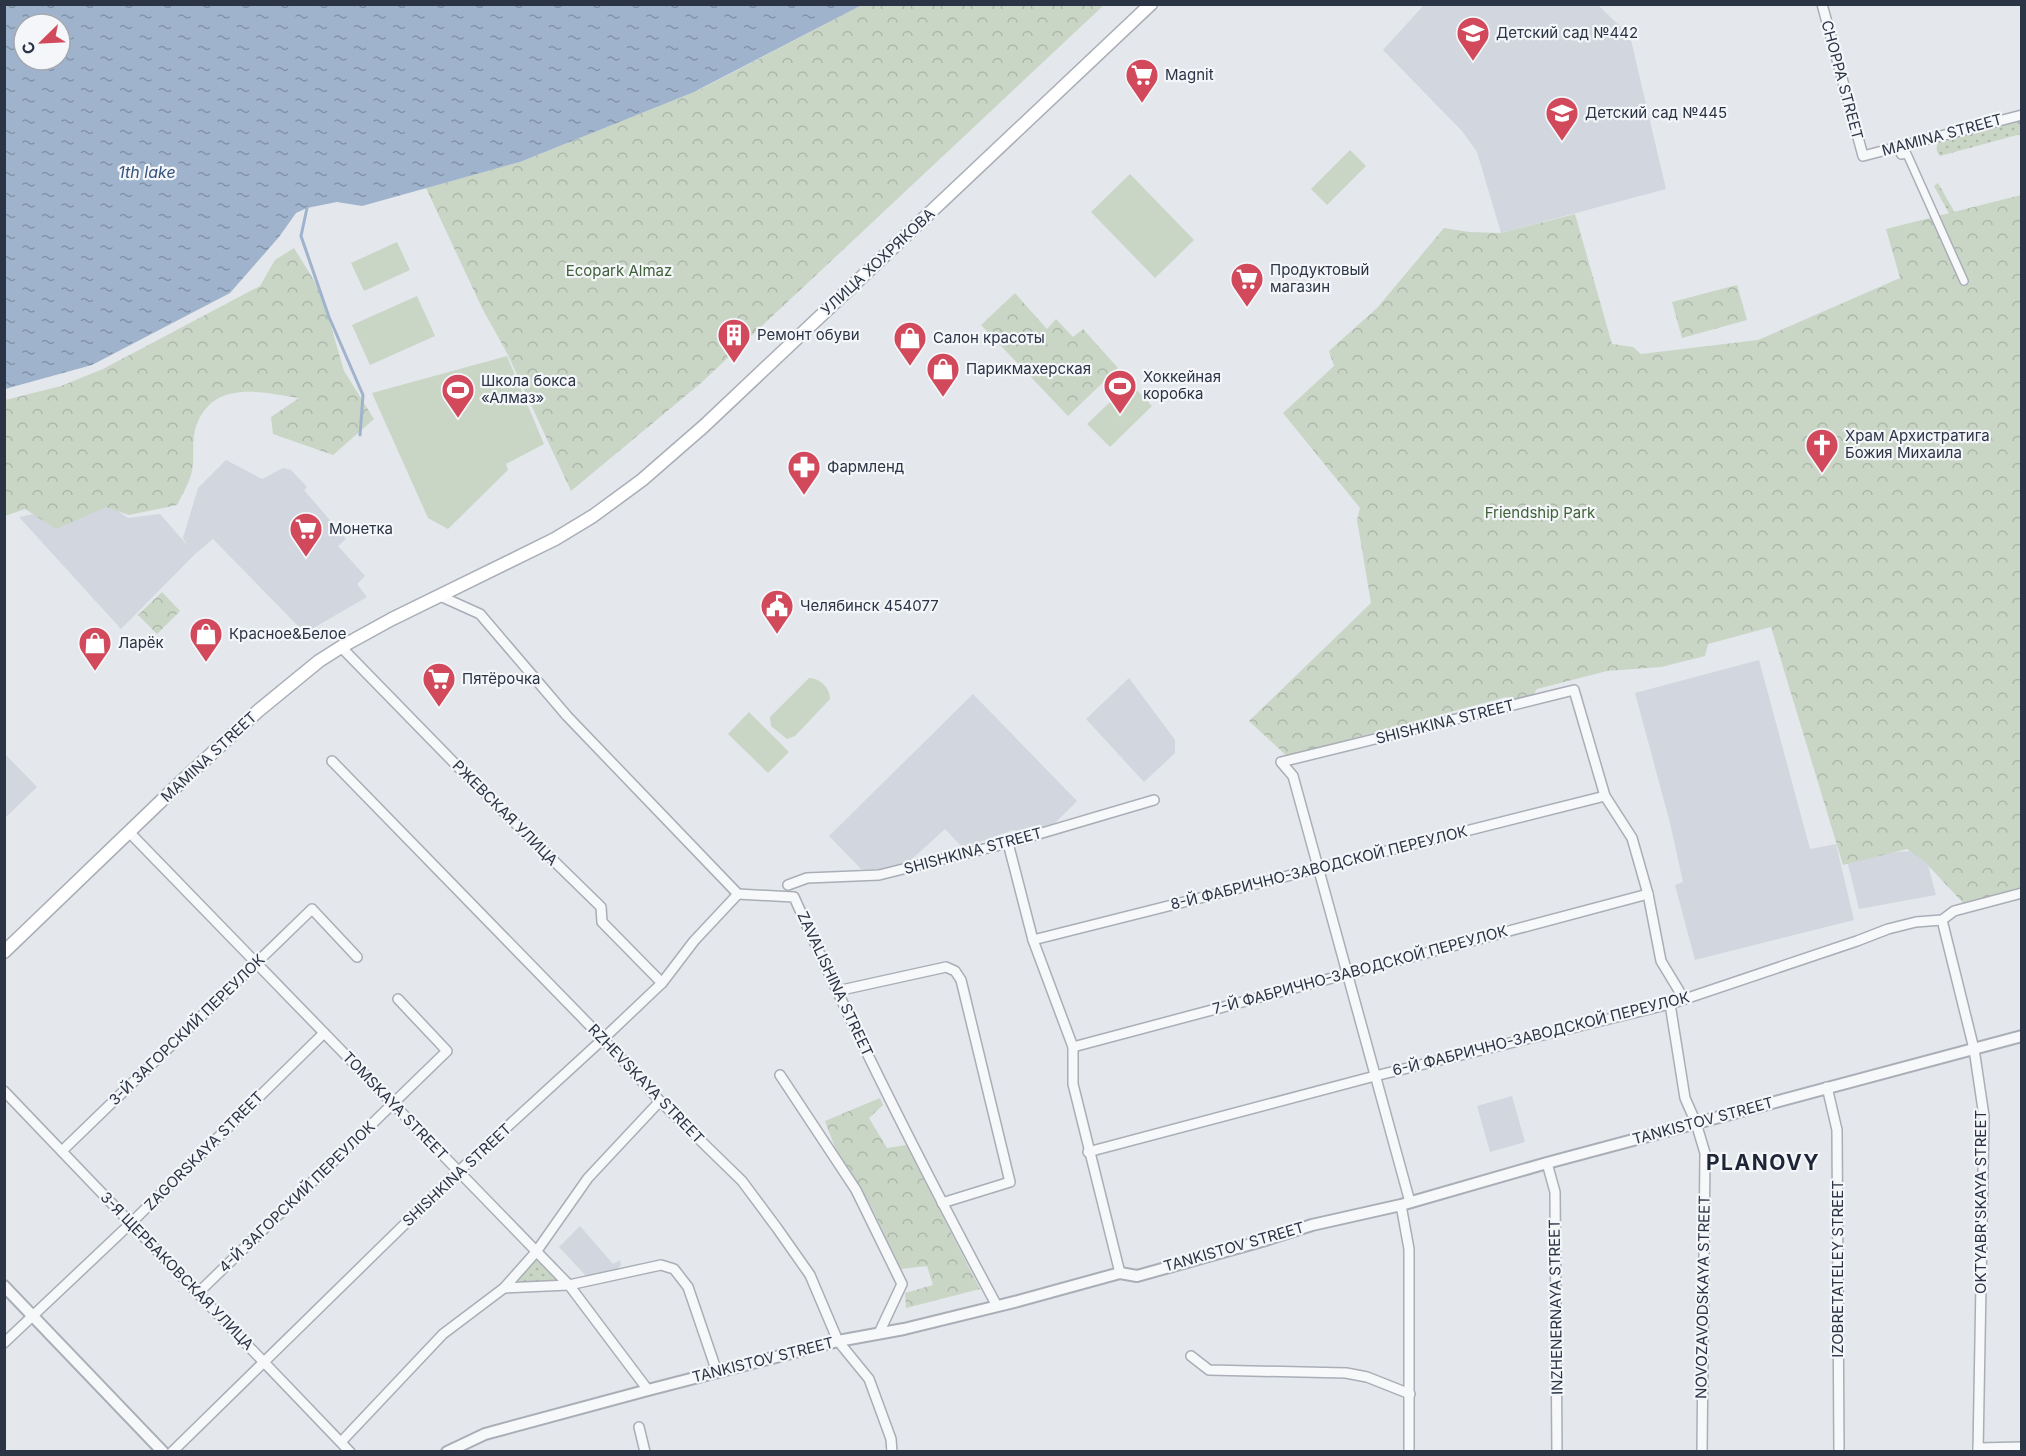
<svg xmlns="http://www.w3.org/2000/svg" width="2026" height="1456" font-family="Inter,sans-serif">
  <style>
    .built { fill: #d2d6de }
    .grass { fill: url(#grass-dots) }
    .forest { fill: url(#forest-crowns) }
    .pitch { fill: #c9d6c5 }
    .water { fill: url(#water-ripples); fill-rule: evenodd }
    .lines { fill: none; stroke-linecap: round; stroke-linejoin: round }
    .stream { stroke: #9fb4cc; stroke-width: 3 }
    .pedestrian-casing { stroke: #a9aeb7; stroke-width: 10 }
    .minor-casing { stroke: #a9aeb7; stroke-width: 12 }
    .tertiary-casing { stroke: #a9aeb7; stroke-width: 14 }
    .secondary-casing { stroke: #a9aeb7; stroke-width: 15 }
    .pedestrian { stroke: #f7f8fa; stroke-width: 7 }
    .minor { stroke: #f7f8fa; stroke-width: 9 }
    .tertiary { stroke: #f7f8fa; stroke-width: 10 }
    .secondary { stroke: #fff; stroke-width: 12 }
    .labels { text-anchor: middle; stroke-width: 4.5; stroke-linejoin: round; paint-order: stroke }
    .poi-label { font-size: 15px; fill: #2b3445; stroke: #f4f6f9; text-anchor: start }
    .street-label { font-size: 15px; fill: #2b3445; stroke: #f4f6f9 }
    .park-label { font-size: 15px; fill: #3f6138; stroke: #f4f6f9 }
    .water-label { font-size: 16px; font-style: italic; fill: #34527a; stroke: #f4f6f9 }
    .district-label { font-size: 21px; font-weight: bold; letter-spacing: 1.5px; fill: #1d2536; stroke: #f4f6f9 }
  </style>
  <defs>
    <pattern id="grass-dots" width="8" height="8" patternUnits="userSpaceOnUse" patternTransform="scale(1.5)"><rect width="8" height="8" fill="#c9d6c5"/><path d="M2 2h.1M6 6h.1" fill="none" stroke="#adb8ab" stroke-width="1.8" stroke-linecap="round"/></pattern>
    <pattern id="forest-crowns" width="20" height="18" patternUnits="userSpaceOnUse" patternTransform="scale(1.5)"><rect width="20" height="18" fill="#c9d6c5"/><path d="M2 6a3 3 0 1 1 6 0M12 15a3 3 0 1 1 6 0" fill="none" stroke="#adb8ab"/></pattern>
    <pattern id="water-ripples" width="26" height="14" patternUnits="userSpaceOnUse" patternTransform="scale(1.5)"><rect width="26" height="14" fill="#9fb4cc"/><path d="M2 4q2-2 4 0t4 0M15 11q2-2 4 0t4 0" fill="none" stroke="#8293a7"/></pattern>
  </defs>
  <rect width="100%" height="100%" fill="#e4e7ec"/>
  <g class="built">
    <polygon points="1424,5 1598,5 1630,36 1666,189 1501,233 1477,152 1462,131 1383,50"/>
    <polygon points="226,460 262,479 283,468 291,470 307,487 304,490 346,539 338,546 365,576 357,584 367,597 303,634 299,627 213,539 195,554 121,629 19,517 102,500 128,518 160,514 188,546 183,538 198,488"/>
    <polygon points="1759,660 1810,849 1836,844 1854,920 1695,960 1675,885 1683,882 1670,823 1635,693"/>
    <polygon points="1129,678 1175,740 1175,753 1144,782 1086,719"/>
    <polygon points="973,694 1077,801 1051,827 1026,833 1013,830 963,848 945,829 901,869 861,869 829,836"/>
    <polygon points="5,754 37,787 5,818"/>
    <polygon points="1924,850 1936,895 1859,909 1846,856"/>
    <polygon points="1512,1096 1525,1142 1490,1152 1477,1106"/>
    <polygon points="580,1226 613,1264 620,1260 621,1265 617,1269 588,1278 559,1247"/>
  </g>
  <g class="grass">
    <path d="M2021 119V134L1940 156C1935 151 1936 145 1940 140Z"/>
    <polygon points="1938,183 1955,213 1950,215 1934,186"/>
    <polygon points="536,1258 560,1281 517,1282"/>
  </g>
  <g class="forest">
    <polygon points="862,5 1104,5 701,383 571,491 507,353 482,308 426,188 520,162 701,89"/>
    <polygon points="2021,195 2021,889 1965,905 1924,861 1907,849 1843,865 1771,627 1708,644 1705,656 1661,667 1607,671 1537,689 1533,695 1513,700 1506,697 1287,756 1249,721 1371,603 1357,520 1360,508 1283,413 1334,366 1329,351 1377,308 1444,228 1469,232 1501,233 1575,214 1612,344 1633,347 1641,354 1758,340 1900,278 1886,229"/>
    <path d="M294 248 315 282 326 309 344 371 374 419 333 455 273 434 271 417 299 398C262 392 214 380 197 424 190 440 196 459 191 475 188 485 182 495 177 505L129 515 106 507 56 529 25 509 5 516V400L61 386 103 369 260 286 275 260Z"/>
    <polygon points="1737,285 1747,320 1682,338 1672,302"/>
    <polygon points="1015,293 1047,329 1056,319 1073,337 1083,329 1118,368 1068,416 981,325"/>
    <polygon points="162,592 180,611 157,634 138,615"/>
    <polygon points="880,1098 883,1105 869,1118 887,1148 906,1145 980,1289 906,1308 905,1293 933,1285 927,1266 901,1269 871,1206 836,1150 825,1121"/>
  </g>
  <g class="pitch">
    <polygon points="1350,150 1366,166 1327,205 1311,189"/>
    <polygon points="1130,174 1194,240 1155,278 1091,212"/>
    <polygon points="397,242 410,270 364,291 351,263"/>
    <polygon points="417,296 435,336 370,365 352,325"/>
    <polygon points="507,356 544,444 506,464 508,470 448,529 428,518 372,393"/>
    <polygon points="1130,383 1152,406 1110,447 1087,424"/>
    <path d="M809 678C820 678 830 688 830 699L795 736 787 739 771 726 770 717Z"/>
    <polygon points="749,712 789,752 768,773 728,734"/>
  </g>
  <path class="water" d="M5 4H862V5L694 92 520 162 362 206 337 202 307 208 296 213 279 237 230 293 92 365 5 389ZM24 24H60V60H24Z"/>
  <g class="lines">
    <polyline class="stream" points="307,208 301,236 329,317 363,395 360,435"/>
    <g class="pedestrian-casing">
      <polyline id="pedestrian" points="1900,153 1901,155 1907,154 1964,281"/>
    </g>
    <g class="minor-casing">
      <g id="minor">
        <polyline points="1822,4 1863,156 2022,115"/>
        <path d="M440 596 480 614 567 716 738 894 794 897C856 1036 925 1172 997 1306"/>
        <polyline points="341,647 464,773 601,907 602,922 662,983"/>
        <polyline points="332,761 603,1039 660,1101 742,1181 777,1228 810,1275 838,1341 869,1379 891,1439 892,1452"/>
        <polyline points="129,832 569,1285 648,1390"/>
        <polyline points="1008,843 1033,940 1073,1047 1073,1084 1120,1273"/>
        <polyline points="788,885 807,878 879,875 1008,843 1154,800"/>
        <polyline points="1942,920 1974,1049 1984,1116 1978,1452"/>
        <polyline points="1033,940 1605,796"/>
        <polyline points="837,991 946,967 955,971 961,980 1010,1182 942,1203"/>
        <polyline points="1670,1004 1685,1098 1696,1123 1705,1153 1702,1452"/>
        <polyline points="1073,1047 1648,894"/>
        <polyline points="780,1075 856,1190 902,1284 879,1333"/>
        <polyline points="1827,1087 1837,1130 1839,1452"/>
        <polyline points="4,1091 350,1452"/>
        <polyline points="62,1151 312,909 357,957"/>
        <polyline points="1088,1152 1375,1076 1670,1004 1857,941 1888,929 1916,922 1942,920 1954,911 2022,893"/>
        <polyline points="1547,1163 1555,1192 1557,1452"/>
        <polyline points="1410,1202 1293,776 1281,762 1574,690 1605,796 1632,838 1648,894 1661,961 1684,999"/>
        <polyline points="1401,1205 1409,1249 1409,1452"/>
        <polyline points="504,1288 569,1285 661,1265 674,1269 688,1287 717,1372"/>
        <polyline points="198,1293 447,1051 398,999"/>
        <polyline points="4,1343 131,1223 324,1033"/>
        <polyline points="1191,1356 1209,1370 1346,1373 1367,1377 1410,1394"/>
        <polyline points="639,1427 645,1452"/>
        <polyline points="341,1442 443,1334 504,1288 536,1252 588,1178 660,1101"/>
        <polyline points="1978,1448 2022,1447"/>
        <polyline points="172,1452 459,1171 603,1039 662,983 694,941 738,894"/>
      </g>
    </g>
    <g class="tertiary-casing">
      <g id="tertiary">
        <polyline points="4,1286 163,1452"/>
        <polyline points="447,1452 485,1434 648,1390 838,1341 904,1329 1018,1301 1120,1273 1137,1276 1262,1241 1312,1225 1401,1205 1547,1163 2022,1036"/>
      </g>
    </g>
    <g class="secondary-casing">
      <polyline id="secondary" points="4,952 183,780 258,711 319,661 341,647 392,619 555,539 593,516 642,480 704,426 1151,4"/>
    </g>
    <use href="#pedestrian" class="pedestrian"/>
    <use href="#minor" class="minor"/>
    <use href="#tertiary" class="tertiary"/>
    <use href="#secondary" class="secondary"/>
  </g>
  <defs>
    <g id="school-pin" transform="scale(1.725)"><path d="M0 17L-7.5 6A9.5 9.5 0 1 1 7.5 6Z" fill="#d1495b" stroke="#f4f6f9"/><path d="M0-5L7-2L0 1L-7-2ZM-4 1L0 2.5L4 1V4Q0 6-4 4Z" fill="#fff"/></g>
    <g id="supermarket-pin" transform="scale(1.725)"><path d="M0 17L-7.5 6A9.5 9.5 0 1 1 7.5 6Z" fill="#d1495b" stroke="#f4f6f9"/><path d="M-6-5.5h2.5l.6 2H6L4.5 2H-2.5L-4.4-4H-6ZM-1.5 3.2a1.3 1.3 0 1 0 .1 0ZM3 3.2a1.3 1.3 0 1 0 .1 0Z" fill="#fff"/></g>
    <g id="building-pin" transform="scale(1.725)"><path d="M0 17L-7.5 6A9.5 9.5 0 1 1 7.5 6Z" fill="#d1495b" stroke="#f4f6f9"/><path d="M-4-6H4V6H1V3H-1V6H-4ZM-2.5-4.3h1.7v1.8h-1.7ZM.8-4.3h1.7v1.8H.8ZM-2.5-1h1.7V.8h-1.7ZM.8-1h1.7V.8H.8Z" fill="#fff"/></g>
    <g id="shop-pin" transform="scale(1.725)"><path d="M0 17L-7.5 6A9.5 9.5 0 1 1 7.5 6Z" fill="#d1495b" stroke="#f4f6f9"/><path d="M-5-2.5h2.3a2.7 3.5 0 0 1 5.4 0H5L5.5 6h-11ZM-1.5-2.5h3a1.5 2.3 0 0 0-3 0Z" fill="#fff"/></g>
    <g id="stadium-pin" transform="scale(1.725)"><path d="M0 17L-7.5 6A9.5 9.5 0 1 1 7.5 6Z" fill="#d1495b" stroke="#f4f6f9"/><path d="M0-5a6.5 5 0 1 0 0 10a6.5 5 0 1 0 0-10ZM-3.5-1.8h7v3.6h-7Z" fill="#fff"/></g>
    <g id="church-pin" transform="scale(1.725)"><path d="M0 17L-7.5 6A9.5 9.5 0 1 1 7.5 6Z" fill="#d1495b" stroke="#f4f6f9"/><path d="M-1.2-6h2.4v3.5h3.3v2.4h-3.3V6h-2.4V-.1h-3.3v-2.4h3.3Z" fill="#fff"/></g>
    <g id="pharmacy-pin" transform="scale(1.725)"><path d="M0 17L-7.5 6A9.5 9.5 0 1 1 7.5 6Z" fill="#d1495b" stroke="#f4f6f9"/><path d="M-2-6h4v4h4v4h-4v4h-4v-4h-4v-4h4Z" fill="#fff"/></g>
    <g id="civic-pin" transform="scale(1.725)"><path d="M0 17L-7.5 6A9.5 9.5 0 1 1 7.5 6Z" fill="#d1495b" stroke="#f4f6f9"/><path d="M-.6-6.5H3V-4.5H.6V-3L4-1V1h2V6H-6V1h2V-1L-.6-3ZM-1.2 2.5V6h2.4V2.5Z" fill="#fff"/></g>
  </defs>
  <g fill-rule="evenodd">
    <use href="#school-pin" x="1473" y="33"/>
    <use href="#supermarket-pin" x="1142" y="75"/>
    <use href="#school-pin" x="1562" y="113"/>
    <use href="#supermarket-pin" x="1247" y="279"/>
    <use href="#building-pin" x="734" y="335"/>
    <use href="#shop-pin" x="910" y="338"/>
    <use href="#shop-pin" x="943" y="369"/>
    <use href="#stadium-pin" x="1120" y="386"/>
    <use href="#stadium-pin" x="458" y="390"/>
    <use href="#church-pin" x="1822" y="445"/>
    <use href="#pharmacy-pin" x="804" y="467"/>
    <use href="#supermarket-pin" x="306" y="529"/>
    <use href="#civic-pin" x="777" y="606"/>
    <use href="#shop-pin" x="206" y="634"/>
    <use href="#shop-pin" x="95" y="643"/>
    <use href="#supermarket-pin" x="439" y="679"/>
  </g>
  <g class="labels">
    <g class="poi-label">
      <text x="1496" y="38">Детский сад №442</text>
      <text x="1165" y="80">Magnit</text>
      <text x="1585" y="118">Детский сад №445</text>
      <text x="1270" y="275">Продуктовый<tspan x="1270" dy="17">магазин</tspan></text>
      <text x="757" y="340">Ремонт обуви</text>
      <text x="933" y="343">Салон красоты</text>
      <text x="966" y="374">Парикмахерская</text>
      <text x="1143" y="382">Хоккейная<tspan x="1143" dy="17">коробка</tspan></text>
      <text x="481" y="386">Школа бокса<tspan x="481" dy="17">«Алмаз»</tspan></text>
      <text x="1845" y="441">Храм Архистратига<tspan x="1845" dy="17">Божия Михаила</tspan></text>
      <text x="827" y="472">Фармленд</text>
      <text x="329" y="534">Монетка</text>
      <text x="800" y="611">Челябинск 454077</text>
      <text x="229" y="639">Красное&amp;Белое</text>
      <text x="118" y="648">Ларёк</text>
      <text x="462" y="684">Пятёрочка</text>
    </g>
    <g class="street-label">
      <text transform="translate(1842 80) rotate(75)" y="5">CHOPPA STREET</text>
      <text transform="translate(1942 135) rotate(-15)" y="5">MAMINA STREET</text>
      <text transform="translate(878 262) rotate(-43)" y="5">УЛИЦА ХОХРЯКОВА</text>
      <text transform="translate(1445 722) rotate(-14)" y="5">SHISHKINA STREET</text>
      <text transform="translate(209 757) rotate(-43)" y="5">MAMINA STREET</text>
      <text transform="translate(505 813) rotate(45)" y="5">РЖЕВСКАЯ УЛИЦА</text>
      <text transform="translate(973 851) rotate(-15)" y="5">SHISHKINA STREET</text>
      <text transform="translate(1319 868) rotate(-14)" y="5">8-Й ФАБРИЧНО-ЗАВОДСКОЙ ПЕРЕУЛОК</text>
      <text transform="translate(1360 970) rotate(-15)" y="5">7-Й ФАБРИЧНО-ЗАВОДСКОЙ ПЕРЕУЛОК</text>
      <text transform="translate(835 984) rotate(65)" y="5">ZAVALISHINA STREET</text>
      <text transform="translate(187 1030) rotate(-44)" y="5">3-Й ЗАГОРСКИЙ ПЕРЕУЛОК</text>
      <text transform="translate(1541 1034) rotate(-14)" y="5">6-Й ФАБРИЧНО-ЗАВОДСКОЙ ПЕРЕУЛОК</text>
      <text transform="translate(646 1084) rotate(46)" y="5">RZHEVSKAYA STREET</text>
      <text transform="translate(395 1106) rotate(46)" y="5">TOMSKAYA STREET</text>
      <text transform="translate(1703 1121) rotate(-15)" y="5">TANKISTOV STREET</text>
      <text transform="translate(204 1151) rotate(-45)" y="5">ZAGORSKAYA STREET</text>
      <text transform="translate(457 1175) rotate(-43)" y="5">SHISHKINA STREET</text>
      <text transform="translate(297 1197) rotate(-44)" y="5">4-Й ЗАГОРСКИЙ ПЕРЕУЛОК</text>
      <text transform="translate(1981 1202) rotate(-90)" y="5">OKTYABR'SKAYA STREET</text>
      <text transform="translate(1234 1247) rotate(-16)" y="5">TANKISTOV STREET</text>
      <text transform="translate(1838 1269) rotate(-90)" y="5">IZOBRETATELEY STREET</text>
      <text transform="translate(177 1271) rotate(46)" y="5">3-Я ЩЕРБАКОВСКАЯ УЛИЦА</text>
      <text transform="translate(1703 1297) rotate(-89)" y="5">NOVOZAVODSKAYA STREET</text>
      <text transform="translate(1556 1307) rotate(-91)" y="5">INZHENERNAYA STREET</text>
      <text transform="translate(763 1360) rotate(-14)" y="5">TANKISTOV STREET</text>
    </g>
    <g class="park-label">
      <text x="619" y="276">Ecopark Almaz</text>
      <text x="1540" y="518">Friendship Park</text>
    </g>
    <g class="water-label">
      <text x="147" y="178">1th lake</text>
    </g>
    <g class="district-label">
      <text x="1763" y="1170">PLANOVY</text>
    </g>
  </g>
  <rect width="2026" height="1456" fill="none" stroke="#2b3445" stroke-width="12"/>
  <g transform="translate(42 42) rotate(246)"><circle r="28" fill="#f4f6f9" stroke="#a4a8b1" stroke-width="1.5"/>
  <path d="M0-4.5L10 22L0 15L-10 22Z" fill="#d1495b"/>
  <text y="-9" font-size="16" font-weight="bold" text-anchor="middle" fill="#2b3445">С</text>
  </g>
</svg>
